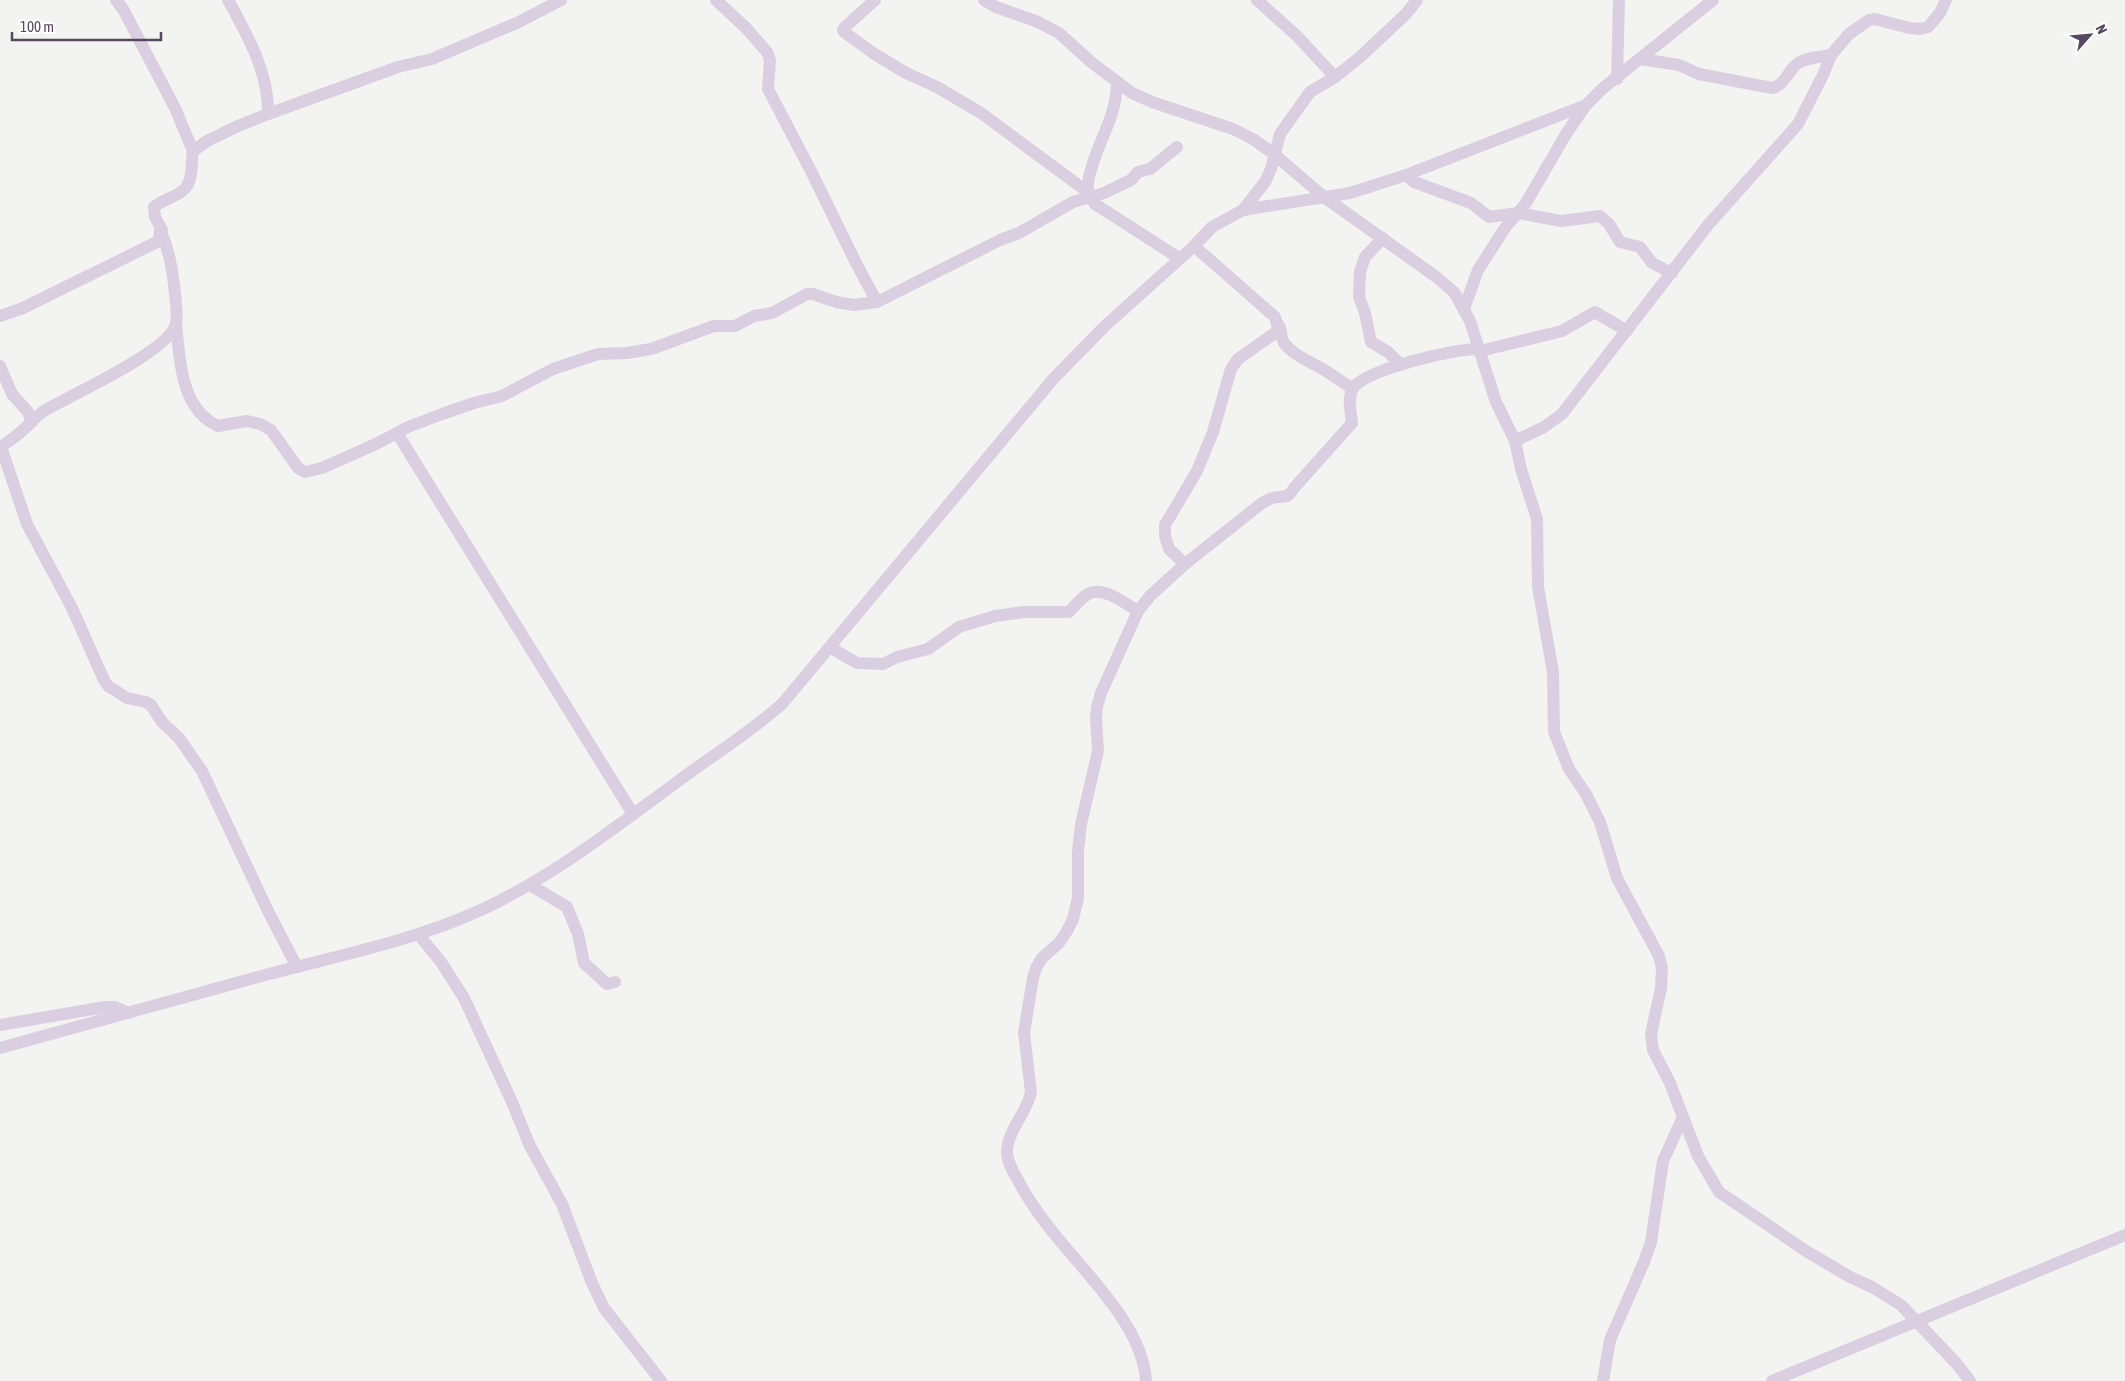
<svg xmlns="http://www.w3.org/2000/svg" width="2125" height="1381" font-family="'Asap Condensed',sans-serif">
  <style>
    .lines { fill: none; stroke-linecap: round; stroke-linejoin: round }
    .minor { stroke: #dacfe1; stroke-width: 12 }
  </style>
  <rect width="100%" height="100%" fill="#f3f3f1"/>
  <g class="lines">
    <g class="minor">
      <polyline points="116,0 123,9 175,108 193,151"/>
      <path d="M228 0C247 34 269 73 268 114"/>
      <polyline points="716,0 746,28 767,52 770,60 768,89 811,171 856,263 877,302"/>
      <polyline points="875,0 845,27 843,30 844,32 873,53 906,73 937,87 981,113 1089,193"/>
      <polyline points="984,0 996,7 1038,22 1059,33 1091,62 1132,93 1152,102 1233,129 1253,139 1274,154 1324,197 1435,276 1454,292 1470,321 1496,402 1515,441 1521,469 1537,519 1538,587 1553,672 1554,732 1569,769 1586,794 1600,822 1617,878 1659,956 1662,968 1661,988 1651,1034 1653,1050 1670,1083 1698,1156 1719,1192 1806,1251 1850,1277 1872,1287 1901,1305 1957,1364 1970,1381"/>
      <polyline points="1257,0 1297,36 1335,77"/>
      <path d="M1640 59 1679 65 1699 74 1772 88C1784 86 1788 71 1797 64 1806 57 1820 57 1831 55"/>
      <polyline points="1617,79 1619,0"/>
      <path d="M1117 82C1117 120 1093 148 1088 183 1087 190 1090 198 1095 204L1179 258"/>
      <polyline points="1406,175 1414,182 1471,203 1489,217 1518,213 1561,221 1600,216 1609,224 1620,242 1640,247 1652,263 1672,273"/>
      <polyline points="1243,210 1265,182 1271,169 1280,134 1310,92 1335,77 1359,58 1406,14 1417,0"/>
      <polyline points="1383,238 1365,257 1360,272 1359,297 1365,313 1371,342 1388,352 1401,365"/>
      <polyline points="1464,309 1478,270 1505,228 1526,203 1566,134 1586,105"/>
      <path d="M0 316 23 308 159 241 160 230H162L155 217 154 207C164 198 184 196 189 182 193 172 191 161 193 151L207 141 238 126 268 114 398 67 432 59 519 22 561 0"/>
      <path d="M176 324C180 359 180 409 218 426L247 421 260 424 271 430 298 468 305 472 322 468 376 444 408 427 442 414 474 403 502 396 553 369 598 354 627 353 651 349 714 326H735L754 316 772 313 807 294H813L836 302 854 305 877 302 1000 240 1019 233 1073 202 1104 193 1131 180 1138 172 1150 169 1177 147"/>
      <path d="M1278 324C1283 330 1280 337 1284 343 1294 356 1313 363 1326 371 1335 377 1344 383 1353 389"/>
      <polyline points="1480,351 1562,331 1595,312 1627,331"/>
      <polyline points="0,366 12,394 28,412 31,420"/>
      <polyline points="397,433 633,814"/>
      <polyline points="1515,441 1544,427 1562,414 1708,225 1798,124 1823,75 1831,55 1849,34 1869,20 1875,19 1909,28 1920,29 1928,27 1940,13 1946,0"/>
      <path d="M0 447C8 442 17 436 24 429 31 423 36 416 44 411 70 395 171 351 176 323 178 311 175 297 174 285 172 265 168 247 160 230"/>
      <polyline points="1,447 27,524 72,608 104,680 108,686 127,698 146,702 151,705 162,722 179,738 202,771 268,911 297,967"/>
      <polyline points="1185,564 1169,549 1165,536 1165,525 1197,471 1213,432 1231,369 1238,359 1275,333 1278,328 1275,317 1194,246"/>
      <path d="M831 648 857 663 883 664 897 657 928 649 959 627 995 616 1024 612H1069C1075 606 1081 597 1090 593 1105 587 1126 604 1138 611"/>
      <polyline points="530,885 567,907 578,934 584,963 607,984 615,982"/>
      <polyline points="419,935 441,962 464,998 512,1102 530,1146 562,1204 592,1283 604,1308 661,1381"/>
      <polyline points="0,1025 105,1007 115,1007 129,1013"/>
      <path d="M0 1048C90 1024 179 998 269 974 340 955 413 941 481 910 554 876 617 826 681 779 715 754 750 732 782 704L1054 378 1105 326 1194 246 1212 227 1243 210 1350 193 1406 175 1586 105 1602 89 1713 0"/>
      <path d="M1146 1381C1143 1323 1078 1267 1045 1222 1036 1210 1027 1197 1020 1184 1015 1174 1007 1163 1007 1152 1007 1131 1027 1113 1031 1092L1024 1033 1033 978 1036 968 1042 958 1059 943 1067 931 1073 919 1078 898V851L1081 824 1098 751 1096 718 1097 707 1101 693 1138 611 1150 596 1185 564 1262 503C1266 501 1272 497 1277 497 1287 496 1288 498 1294 488L1352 423C1351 412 1347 398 1353 388 1367 369 1454 349 1478 349"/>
      <polyline points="1603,1381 1610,1340 1644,1262 1651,1242 1663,1161 1683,1117"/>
      <polyline points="1772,1381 2125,1235"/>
    </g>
  </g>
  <g transform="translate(2090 35) rotate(63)" stroke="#ffffff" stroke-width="4" paint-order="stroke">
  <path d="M0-4L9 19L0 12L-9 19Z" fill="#56485f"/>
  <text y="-8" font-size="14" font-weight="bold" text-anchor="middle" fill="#56485f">N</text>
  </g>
  <path d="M12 32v8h149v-8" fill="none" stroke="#56485f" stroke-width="2.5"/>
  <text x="20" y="32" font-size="15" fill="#56485f" stroke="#ffffff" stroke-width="4" paint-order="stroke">100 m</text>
</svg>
